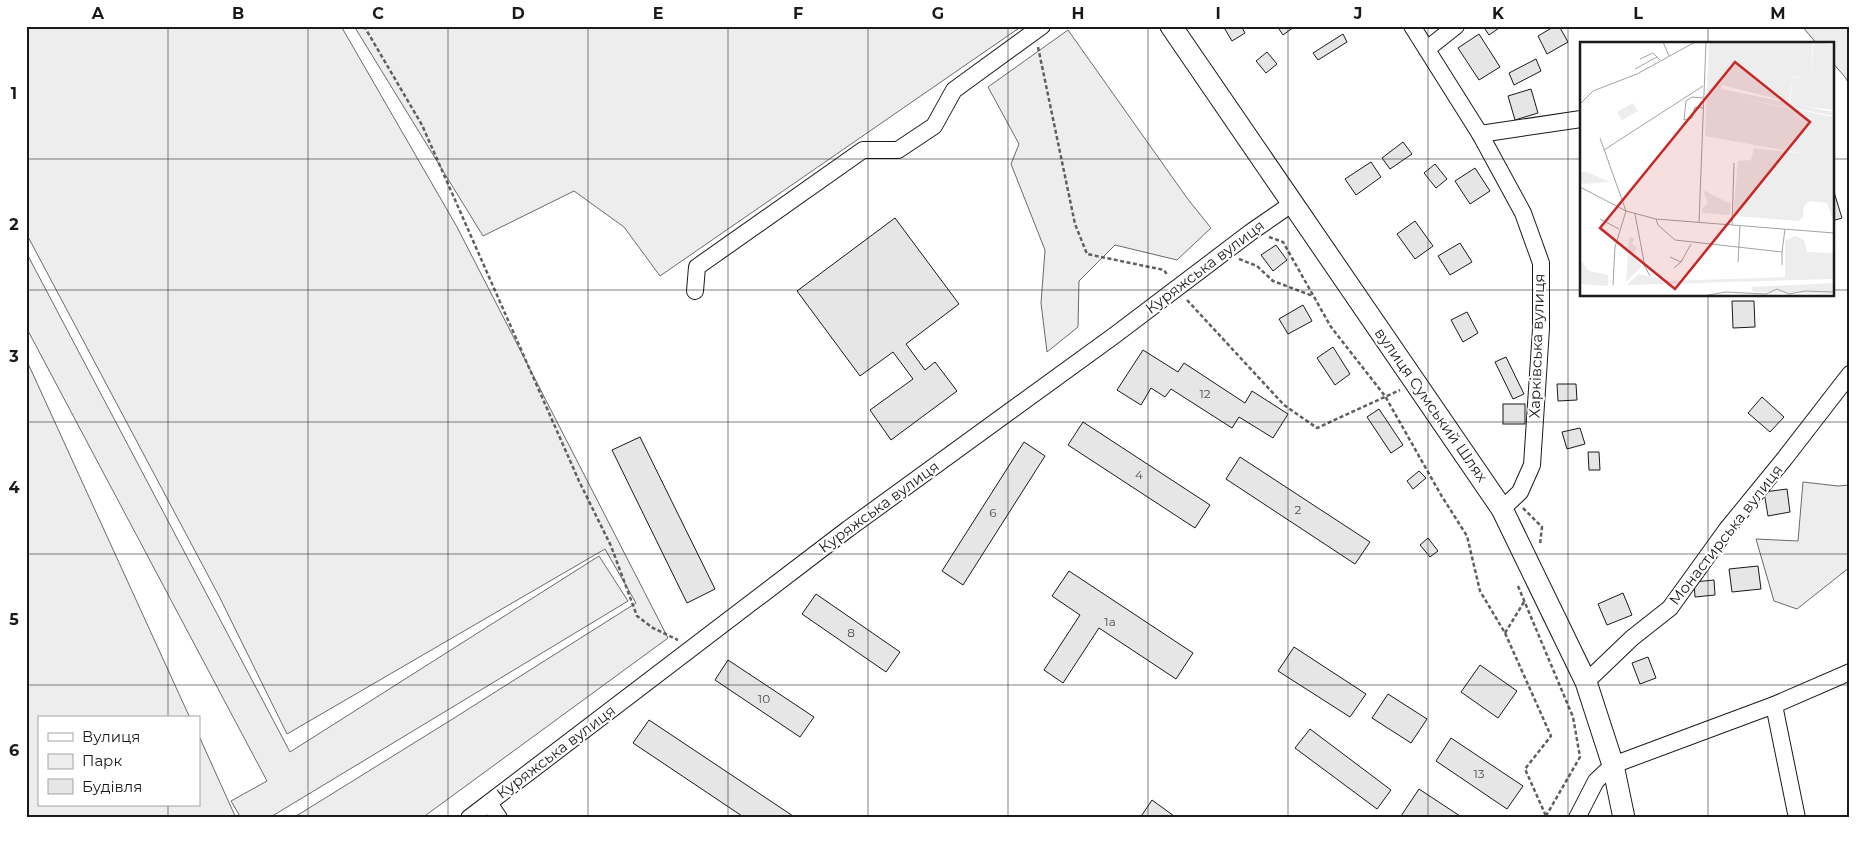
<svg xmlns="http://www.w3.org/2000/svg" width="1876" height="844" font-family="Montserrat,sans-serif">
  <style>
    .green { fill: #ededed; stroke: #6a6a6a }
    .building { fill: #e6e6e6; stroke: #1a1a1a }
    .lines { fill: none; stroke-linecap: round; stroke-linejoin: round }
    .minor-casing { stroke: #1a1a1a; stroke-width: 18 }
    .major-casing { stroke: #1a1a1a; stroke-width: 23 }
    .path { stroke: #5f5f5f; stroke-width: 2.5; stroke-dasharray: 4 2.5; stroke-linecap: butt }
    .minor { stroke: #fff; stroke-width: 16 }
    .major { stroke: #fff; stroke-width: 21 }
    .grid { fill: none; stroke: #1a1a1a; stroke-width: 1; stroke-opacity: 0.55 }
    .labels { text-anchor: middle; stroke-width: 4; stroke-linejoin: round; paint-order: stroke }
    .number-label { font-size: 12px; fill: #4d4d4d }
    .street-label { font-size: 15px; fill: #1a1a1a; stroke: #fff }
    .inset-road { fill: none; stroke: #a3a3a3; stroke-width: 1 }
    .view { fill: #c62828; fill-opacity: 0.15; stroke: #c62828; stroke-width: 2.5 }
    .inset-edge { fill: none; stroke: #1a1a1a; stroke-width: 2.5 }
    .neatline { fill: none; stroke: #1a1a1a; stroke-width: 2 }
    .grid-label { font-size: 16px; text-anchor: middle; font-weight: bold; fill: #1a1a1a }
  </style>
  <rect width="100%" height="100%" fill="#fff"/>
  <g class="green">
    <polygon points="26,26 341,26 457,227 668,638 422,818 293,818 451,720 636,603 605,549 287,734 219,596 26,233"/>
    <polygon points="354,26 1022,26 660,276 624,227 574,191 483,236"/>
    <polygon points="1802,26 1850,26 1850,86 1845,77 1832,62 1832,44 1817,44"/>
    <polygon points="1068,30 1187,198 1211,228 1177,260 1115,245 1079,281 1078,327 1047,352 1041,303 1045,250 1011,164 1019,144 988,87"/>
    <polygon points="26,252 290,752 599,556 628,601 269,818 241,818 231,801 267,781 26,327"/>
    <polygon points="26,359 190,718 39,718 39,805 199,805 199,736 236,818 26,818"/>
    <polygon points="1803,482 1838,486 1850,485 1850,567 1797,609 1774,601 1756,539 1798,541"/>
  </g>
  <g class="building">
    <polygon points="1223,26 1241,26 1245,33 1232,41"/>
    <polygon points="1277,26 1293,26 1294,27 1283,35"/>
    <polygon points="1483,26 1502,26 1489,35"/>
    <polygon points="1555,26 1559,26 1568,42 1547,54 1538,36"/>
    <polygon points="1343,34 1347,42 1318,60 1313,53"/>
    <polygon points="1479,34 1500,67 1479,80 1458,48"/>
    <polygon points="1267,52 1277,64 1266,73 1256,61"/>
    <polygon points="1536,59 1541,71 1514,85 1509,73"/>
    <polygon points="1531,89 1538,113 1515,120 1508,96"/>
    <polygon points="1403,142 1412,154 1390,169 1382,158"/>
    <polygon points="1371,162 1381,177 1356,195 1345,179"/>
    <polygon points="1435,164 1447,179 1436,188 1424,173"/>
    <polygon points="1475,168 1490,191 1470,204 1455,181"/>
    <polygon points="1834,192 1842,218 1832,221 1832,193"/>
    <polygon points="895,218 959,304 906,344 925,370 935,362 957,391 891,440 870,410 913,379 893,352 860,376 797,291"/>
    <polygon points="1415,221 1433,246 1415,259 1397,234"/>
    <polygon points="1460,243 1472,262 1450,275 1438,256"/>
    <polygon points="1276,245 1287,260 1273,271 1261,255"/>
    <polygon points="1732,301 1754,301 1755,327 1733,328"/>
    <polygon points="1303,305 1312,321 1288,334 1279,319"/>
    <polygon points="1467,312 1478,333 1463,342 1451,320"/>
    <polygon points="1333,347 1350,374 1335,385 1317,358"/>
    <polygon points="1143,350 1178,372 1184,363 1245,403 1252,391 1288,414 1273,438 1239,417 1232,428 1171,389 1165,397 1151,388 1141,405 1117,390"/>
    <polygon points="1506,357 1524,394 1513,399 1495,362"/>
    <polygon points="1557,384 1576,384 1577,400 1558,401"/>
    <polygon points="1762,397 1784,417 1770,432 1748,413"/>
    <rect x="1503" y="404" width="22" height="20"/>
    <polygon points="1379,409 1403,445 1391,453 1367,417"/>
    <polygon points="1083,422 1210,505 1195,528 1068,445"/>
    <polygon points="1580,428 1585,444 1567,449 1562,432"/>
    <polygon points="640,437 715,589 687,603 612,450"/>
    <polygon points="1024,442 1045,456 963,585 942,571"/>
    <polygon points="1588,452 1599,452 1600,470 1589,470"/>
    <polygon points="1240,457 1370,542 1355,564 1226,479"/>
    <polygon points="1419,471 1426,478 1413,489 1407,481"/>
    <polygon points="1787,489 1790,512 1768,516 1764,492"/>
    <polygon points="1428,538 1438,551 1430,557 1420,545"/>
    <polygon points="1758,566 1761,589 1732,592 1729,569"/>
    <polygon points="1069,571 1193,653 1176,679 1099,628 1063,683 1044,670 1080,615 1052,596"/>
    <polygon points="1714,580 1715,595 1695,597 1694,582"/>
    <polygon points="1623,593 1632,615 1607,625 1598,604"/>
    <polygon points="816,594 900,652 886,672 802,614"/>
    <polygon points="1294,647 1366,694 1350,717 1278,671"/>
    <polygon points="1648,657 1656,678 1640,684 1632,663"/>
    <polygon points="728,660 814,717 800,737 715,680"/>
    <polygon points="1480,665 1517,691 1498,718 1461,692"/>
    <polygon points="1388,694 1427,719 1411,743 1372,718"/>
    <polygon points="649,720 796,818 745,818 633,743"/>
    <polygon points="1310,729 1391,790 1377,809 1295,748"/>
    <polygon points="1451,738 1523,786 1507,809 1436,761"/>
    <polygon points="1419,789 1463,818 1403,818 1401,816"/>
    <polygon points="1152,800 1174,816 1173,818 1140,818"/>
  </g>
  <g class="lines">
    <g class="minor-casing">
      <g id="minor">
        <polyline points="1412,26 1480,134 1523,213 1541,263 1541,329 1532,465 1520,492 1502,509"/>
        <polyline points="1427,49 1456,26"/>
        <polyline points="1480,134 1581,119"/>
        <polyline points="695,291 697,267 863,150 898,150 934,126 954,90 1042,26"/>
        <polyline points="1586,682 1632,638 1670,608 1727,529 1785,458 1850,374"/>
        <polyline points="1774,705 1797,818"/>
        <polyline points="489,803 499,818"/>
        <polyline points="469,818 848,529 1115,335 1251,232 1293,203"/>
        <polyline points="1577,818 1596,781 1613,765 1774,705 1850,672"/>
      </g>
    </g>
    <g class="major-casing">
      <polyline id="major" points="1171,26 1502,509 1586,682 1613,765 1624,818"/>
    </g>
    <g class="path">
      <polyline points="364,26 422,125 579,481 611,546 637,616 653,628 678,640"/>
      <polyline points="1038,47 1075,224 1087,254 1164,270 1168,276"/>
      <polyline points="1269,237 1283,242 1331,327 1385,396 1441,495 1467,536 1480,591 1505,633 1551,736 1525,769 1546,816"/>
      <polyline points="1239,259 1257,266 1273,281 1313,296"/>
      <polyline points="1187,300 1284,405 1317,428 1400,390"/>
      <polyline points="1523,508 1542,527 1540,544"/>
      <polyline points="1518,586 1573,717 1580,757 1546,816 1547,818"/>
      <polyline points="1505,633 1524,602"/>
    </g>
    <use href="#minor" class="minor"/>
    <use href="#major" class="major"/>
  </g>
  <path class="grid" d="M168 26V718M308 26V818M448 26V818M588 26V818M728 26V818M868 26V818M1008 26V818M1148 26V818M1288 26V818M1428 26V818M1568 26V818M1708 26V44M26 159H1581M1832 159H1850M26 290H1581M1832 290H1850M1708 295V818M26 422H1850M26 554H1850M26 685H1850M168 805V818"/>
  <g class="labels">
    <g class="number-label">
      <text x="1205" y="398">12</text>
      <text x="1139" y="479">4</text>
      <text x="1298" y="514">2</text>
      <text x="993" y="517">6</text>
      <text x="1110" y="626">1а</text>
      <text x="851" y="637">8</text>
      <text x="764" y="703">10</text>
      <text x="1479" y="778">13</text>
    </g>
    <g class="street-label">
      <text transform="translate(1205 267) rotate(-37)" y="5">Куряжська вулиця</text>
      <text transform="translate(1537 346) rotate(-88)" y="5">Харківська вулиця</text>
      <text transform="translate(1431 405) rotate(55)" y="5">вулиця Сумський Шлях</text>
      <text transform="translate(879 507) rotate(-36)" y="5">Куряжська вулиця</text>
      <text transform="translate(1726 535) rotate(-52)" y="5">Монастирська вулиця</text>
      <text transform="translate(556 752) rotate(-37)" y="5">Куряжська вулиця</text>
    </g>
  </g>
  <g transform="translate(1580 42)">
    <rect width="254" height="254" fill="#fff"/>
    <path d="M129 0H233L230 37 234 0 254 3V68L223 64 254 70V74L149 54 254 75V180L247 161 230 159 224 164 223 175 219 179 153 174 158 119 171 118 174 106 225 112 125 94ZM213 34 226 37 213 35 210 61 141 47 142 43 209 60ZM53 61 58 69 42 78 37 70ZM0 130H7L30 140 4 142 0 140ZM123 148 151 162 150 173 122 171V166L128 162ZM215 194 224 198 227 210 254 211V237L47 243 58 232 90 239 205 235V199ZM49 195 55 197 52 201 57 206 52 212 62 224 46 240ZM0 218 9 229 28 233V244L0 242ZM254 241V252L173 250 171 245Z" fill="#ededed" fill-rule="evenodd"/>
    <path class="inset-road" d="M83 0 89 14M60 17 73 11 80 18M55 27 77 15M0 62 13 49 57 32 115 0M123 66 115 65 112 76 104 78 106 59 112 55 123 56M20 96 46 169 35 205 33 243M24 108 123 44M0 145 46 169 76 177 254 191M55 172 65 225 70 234M20 177 39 187M76 177 78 183 95 198 202 210V223M119 180 126 0M152 183 154 121M202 210 205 187M90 215 101 220 94 226M101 220 111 202M158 220 160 184M123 254 146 250 186 252 197 247 209 252 225 249 254 250"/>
    <path class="view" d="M155 20 230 80 95 247 20 186Z"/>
    <rect width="254" height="254" class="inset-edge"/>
  </g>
  <rect width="1876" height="844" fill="none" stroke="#ffffff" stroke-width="55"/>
  <rect x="38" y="716" width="162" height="90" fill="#ffffff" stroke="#a3a3a3"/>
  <rect x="48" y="733" width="25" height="8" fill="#ffffff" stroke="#a3a3a3"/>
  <text x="82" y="742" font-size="15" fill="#1a1a1a">Вулиця</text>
  <rect x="48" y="754" width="25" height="15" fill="#ededed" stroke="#a3a3a3"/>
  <text x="82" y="766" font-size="15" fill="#1a1a1a">Парк</text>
  <rect x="48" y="779" width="25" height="15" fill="#e6e6e6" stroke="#a3a3a3"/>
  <text x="82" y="792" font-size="15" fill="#1a1a1a">Будівля</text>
  <rect x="28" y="28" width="1820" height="788" class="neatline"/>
  <g class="grid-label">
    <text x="98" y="19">A</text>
    <text x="238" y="19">B</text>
    <text x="378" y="19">C</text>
    <text x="518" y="19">D</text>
    <text x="658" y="19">E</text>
    <text x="798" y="19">F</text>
    <text x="938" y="19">G</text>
    <text x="1078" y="19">H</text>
    <text x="1218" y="19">I</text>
    <text x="1358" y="19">J</text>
    <text x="1498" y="19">K</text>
    <text x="1638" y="19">L</text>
    <text x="1778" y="19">M</text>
    <text x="14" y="99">1</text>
    <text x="14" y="230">2</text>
    <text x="14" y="362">3</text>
    <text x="14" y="493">4</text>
    <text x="14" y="625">5</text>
    <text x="14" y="756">6</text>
  </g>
</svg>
